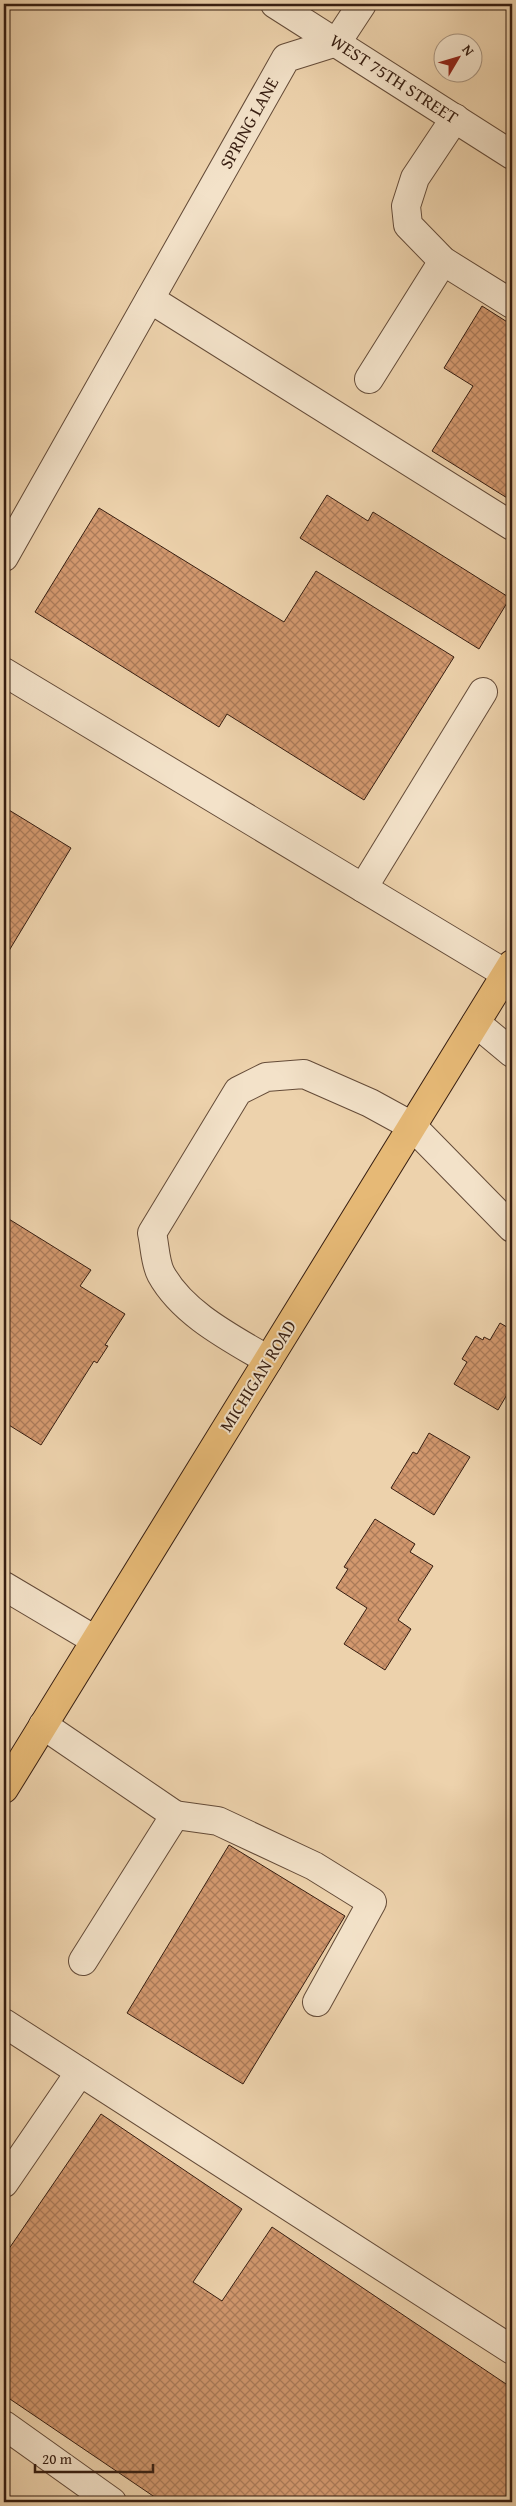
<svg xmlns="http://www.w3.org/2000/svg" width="516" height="2506" font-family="'Gentium Book Plus',serif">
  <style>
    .building { fill: url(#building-cross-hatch); stroke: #371e11 }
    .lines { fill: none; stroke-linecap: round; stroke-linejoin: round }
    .minor-casing { stroke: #644b38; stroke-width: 30 }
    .major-casing { stroke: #371e11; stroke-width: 30 }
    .minor { stroke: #f3e2c9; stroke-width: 28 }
    .major { stroke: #e6b976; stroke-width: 28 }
    .labels { text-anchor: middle; stroke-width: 4; stroke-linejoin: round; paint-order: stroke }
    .street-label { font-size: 18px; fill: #371e11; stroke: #f3e2c9 }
  </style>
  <defs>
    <pattern id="building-cross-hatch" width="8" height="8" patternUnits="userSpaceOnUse" patternTransform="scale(1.25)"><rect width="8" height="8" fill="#d2986e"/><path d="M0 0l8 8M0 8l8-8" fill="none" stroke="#ab7b59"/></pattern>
  </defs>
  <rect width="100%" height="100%" fill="#edd2ac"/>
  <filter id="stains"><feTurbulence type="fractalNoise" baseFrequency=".004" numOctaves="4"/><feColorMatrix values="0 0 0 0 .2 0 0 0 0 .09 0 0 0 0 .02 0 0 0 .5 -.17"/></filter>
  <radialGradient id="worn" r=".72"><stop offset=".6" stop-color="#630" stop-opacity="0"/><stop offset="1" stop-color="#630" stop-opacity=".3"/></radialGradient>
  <g class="building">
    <polygon points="482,306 512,325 512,501 432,451 473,386 444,368"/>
    <polygon points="327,495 368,521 373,512 510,598 479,649 300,538"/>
    <polygon points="99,508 284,622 316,571 454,657 364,800 227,714 219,727 35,612"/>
    <polygon points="4,807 71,848 4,959"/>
    <polygon points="4,1216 91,1270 80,1286 125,1314 105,1345 108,1346 97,1363 94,1361 41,1445 4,1422"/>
    <polygon points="500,1323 512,1330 512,1386 498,1410 454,1384 467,1362 462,1359 476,1336 483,1340 484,1337 490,1340"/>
    <polygon points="429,1433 470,1457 434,1515 391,1488 413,1452 417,1454"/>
    <polygon points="375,1519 415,1544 410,1552 433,1566 398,1620 411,1629 385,1670 344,1644 367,1608 336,1588 348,1569 344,1567"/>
    <polygon points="229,1845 345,1916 243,2084 127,2013"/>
    <polygon points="101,2114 242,2209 193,2282 222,2301 272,2227 512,2388 512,2495 507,2502 162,2502 4,2395 4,2367 10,2358 4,2354 4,2256"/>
  </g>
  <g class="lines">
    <g class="minor-casing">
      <g id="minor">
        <polyline points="275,4 512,155"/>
        <polyline points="455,118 415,178 406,206 408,225 443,261 512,304"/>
        <polyline points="150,299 512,526"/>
        <polyline points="369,379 443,261"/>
        <polyline points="4,557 286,58 337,42 362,4"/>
        <polyline points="4,672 506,974"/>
        <polyline points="363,888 483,692"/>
        <polyline points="476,1023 512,1053"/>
        <path d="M268 1360C231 1338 183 1314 161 1274 155 1263 155 1246 152 1233L238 1091 266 1077 304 1074 370 1103 412 1126 512 1228"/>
        <polyline points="4,1586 95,1640"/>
        <polyline points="43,1725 175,1815 83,1961"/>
        <polyline points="175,1815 218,1821 314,1866 372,1902 317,2002"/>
        <polyline points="4,2023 512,2350"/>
        <polyline points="4,2183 80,2072"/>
        <polyline points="4,2425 112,2502"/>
      </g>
    </g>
    <g class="major-casing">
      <polyline id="major" points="4,1789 512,964"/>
    </g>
    <use href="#minor" class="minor"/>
    <use href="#major" class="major"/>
  </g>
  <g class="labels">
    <g class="street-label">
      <text transform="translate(394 79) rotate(33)" y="6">WEST 75TH STREET</text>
      <text transform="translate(249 123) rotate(-61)" y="6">SPRING LANE</text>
      <text transform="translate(258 1376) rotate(-58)" y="6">MICHIGAN ROAD</text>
    </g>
  </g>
  <rect width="516" height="2506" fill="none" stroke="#edd2ac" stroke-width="20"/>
  <rect x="5" y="5" width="506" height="2496" fill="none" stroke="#371e11" stroke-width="2.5"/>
  <rect x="10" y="10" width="496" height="2486" fill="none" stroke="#371e11"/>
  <g transform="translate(458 58) rotate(52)"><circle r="24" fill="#f3e2c9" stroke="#a8947f"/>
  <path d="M0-4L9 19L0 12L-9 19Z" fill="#8f2418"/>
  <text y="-8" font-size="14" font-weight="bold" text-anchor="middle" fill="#371e11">N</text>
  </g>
  <path d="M35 2464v8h118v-8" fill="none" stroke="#371e11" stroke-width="2.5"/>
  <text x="42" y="2464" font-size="15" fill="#371e11" stroke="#f3e2c9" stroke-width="4" paint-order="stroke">20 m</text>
  <rect width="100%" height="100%" filter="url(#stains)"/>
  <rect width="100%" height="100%" fill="url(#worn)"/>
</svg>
